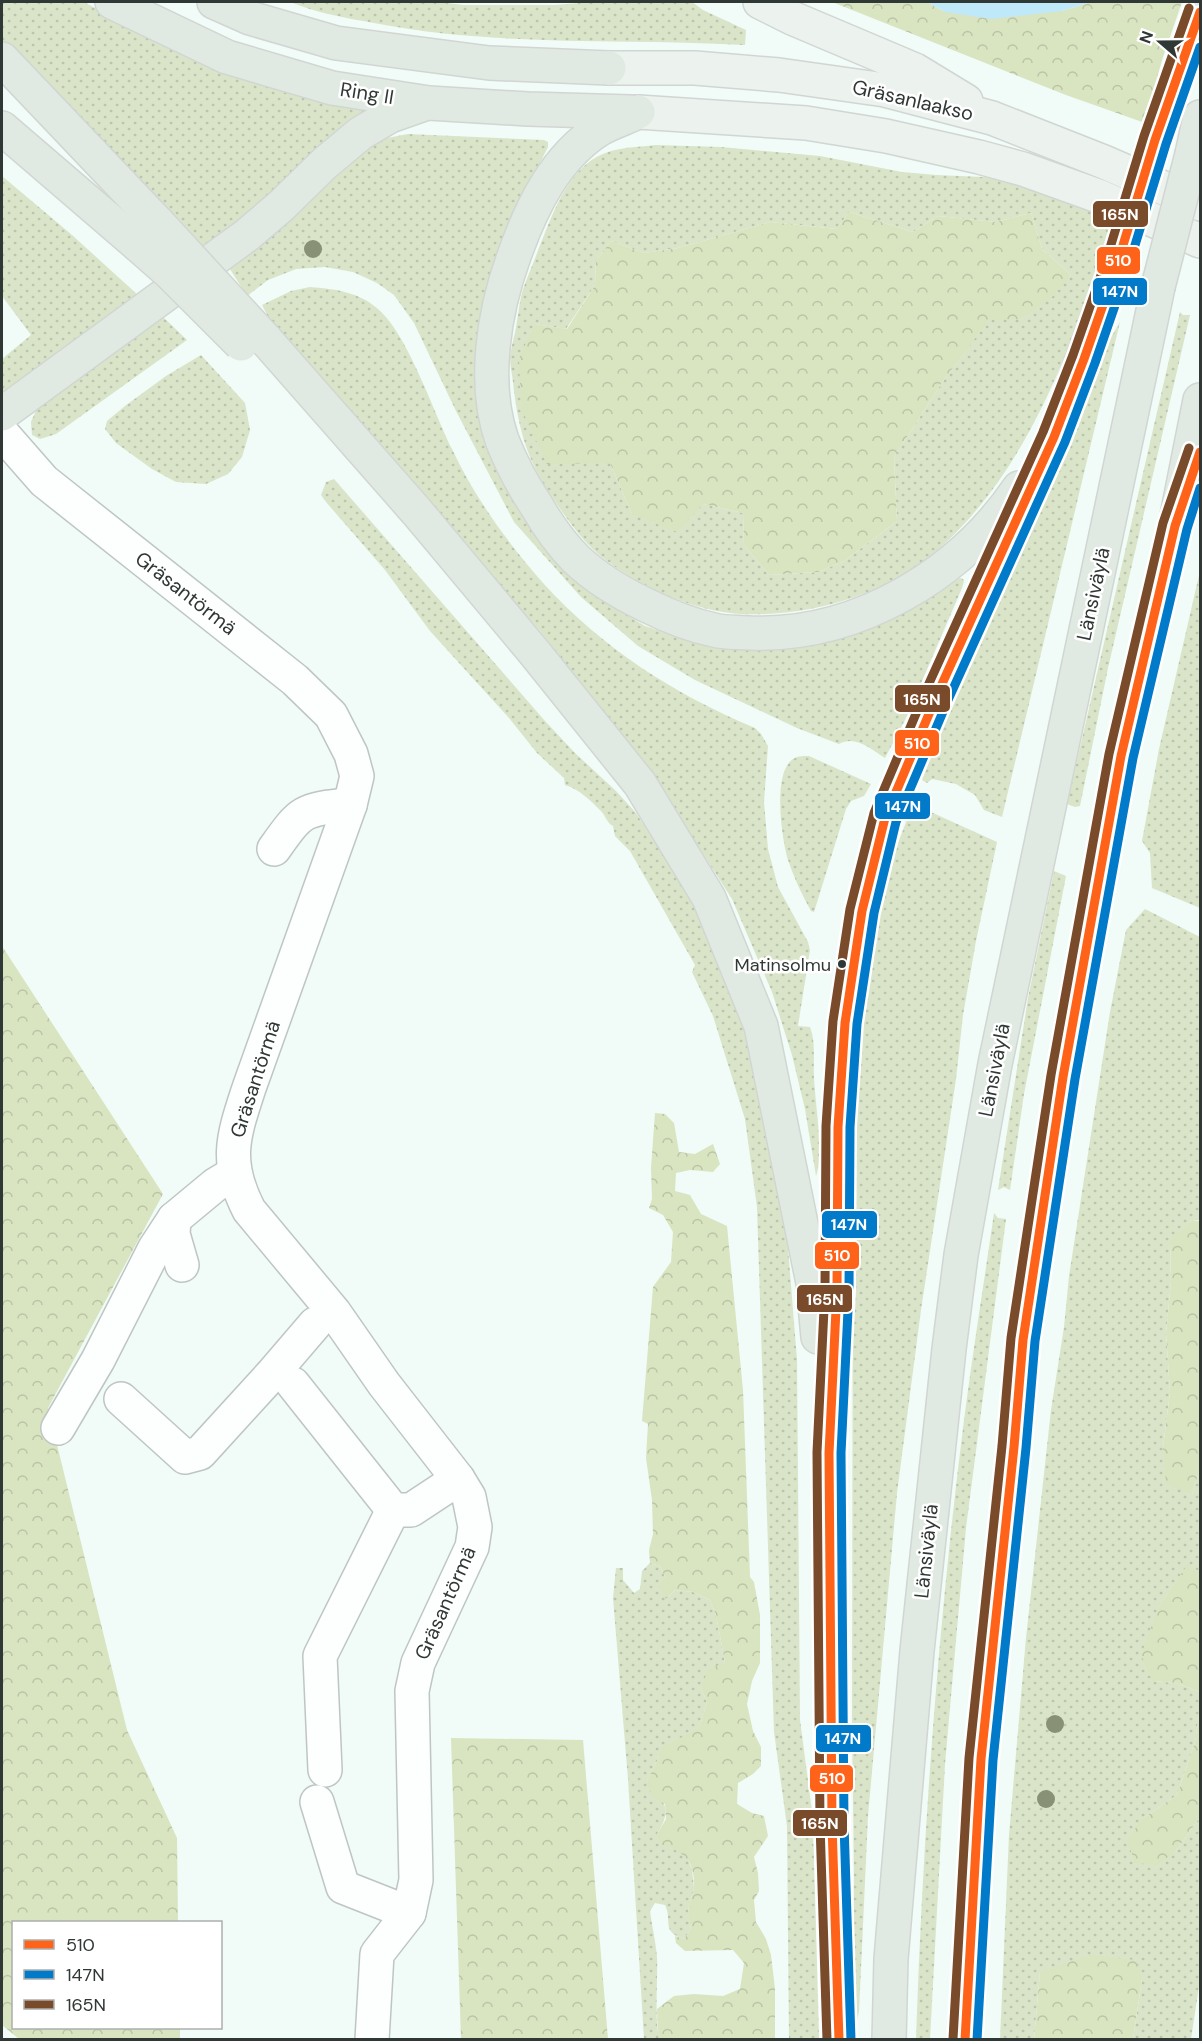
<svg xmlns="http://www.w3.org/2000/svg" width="1202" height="2041" font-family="'DM Sans',sans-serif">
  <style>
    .grass { fill: url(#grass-dots); fill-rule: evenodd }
    .forest { fill: url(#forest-crowns) }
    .water { fill: #bfe8f9 }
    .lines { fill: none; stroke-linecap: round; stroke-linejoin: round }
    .minor-casing { stroke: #bec6c3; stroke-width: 36 }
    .major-casing { stroke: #d1d6d3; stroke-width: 36 }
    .highway-casing { stroke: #d1d6d3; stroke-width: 36 }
    .minor { stroke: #fdfefe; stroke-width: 33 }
    .major { stroke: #ecf2ed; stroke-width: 33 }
    .highway { stroke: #e1eae2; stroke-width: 33 }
    .highway-bridge-casing { stroke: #d1d6d3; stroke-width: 36; stroke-linecap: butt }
    .highway-bridge { stroke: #e1eae2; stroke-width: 33 }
    .bus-1-casing { stroke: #fff; stroke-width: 14 }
    .bus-2-casing { stroke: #fff; stroke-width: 14 }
    .bus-3-casing { stroke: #fff; stroke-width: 14 }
    .bus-1 { stroke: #ff6319; stroke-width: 9 }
    .bus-2 { stroke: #007ac9; stroke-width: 9 }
    .bus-3 { stroke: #7a4b2a; stroke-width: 9 }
    .tree { fill: #889175 }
    .bus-dot { fill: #303835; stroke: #fff; stroke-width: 2 }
    .labels { text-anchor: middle; stroke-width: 5; stroke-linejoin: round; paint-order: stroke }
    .bus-label { font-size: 18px; fill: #303835; stroke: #fff; text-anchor: end }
    .street-label { font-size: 20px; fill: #303835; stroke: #fff }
    .line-badge { stroke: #fff; stroke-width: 2 }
    .badge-label { font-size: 16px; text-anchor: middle; font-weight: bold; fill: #fff }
  </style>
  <defs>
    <pattern id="grass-dots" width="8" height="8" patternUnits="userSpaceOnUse" patternTransform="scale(1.5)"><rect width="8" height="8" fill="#dae4c9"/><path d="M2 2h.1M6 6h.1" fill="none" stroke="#bbc4ad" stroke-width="1.8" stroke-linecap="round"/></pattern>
    <pattern id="forest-crowns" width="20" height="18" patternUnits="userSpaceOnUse" patternTransform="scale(1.5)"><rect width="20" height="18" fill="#d9e4c1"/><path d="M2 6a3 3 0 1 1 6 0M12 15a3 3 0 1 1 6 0" fill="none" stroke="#bbc4a6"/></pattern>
  </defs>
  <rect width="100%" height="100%" fill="#f1fbf7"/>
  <g class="grass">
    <polygon points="2,2 84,2 137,31 367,111 317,148 276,188 246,216 201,248 131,170 2,40"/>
    <path d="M290 2H438L463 5H555L593 2H692L703 10 746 30 745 45C621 38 496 47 374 23 346 18 317 13 290 2Z"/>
    <path d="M408 134 544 140 548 142V147L519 204 493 459 518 510 560 565 602 600 645 626 687 640 715 646H791L819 643 851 635 891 619 960 578 963 579 964 581 962 588 907 716 885 758C870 749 856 735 839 744L797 728 695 680 638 646 581 597 514 522 456 411 414 323 394 295 377 283 353 272 325 267 296 269 268 280 247 296 228 266 364 148 387 138Z"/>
    <path d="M655 145 721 147 820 156 902 172 936 175 1007 178 1117 218C1074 335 1035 462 940 548 889 595 809 617 741 614 694 611 645 589 607 561 585 545 569 522 554 500 527 461 518 429 513 382 512 374 510 365 510 357 511 349 513 340 515 333 518 318 519 303 523 289 528 275 534 262 539 248 554 211 569 163 611 151 625 147 641 147 655 145ZM849 212 913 232 938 216 996 222 1031 213 1042 249 1071 275 1021 319H989L943 381 894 457 897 521 844 561 818 572 769 575 744 545 743 513 703 504 632 514 610 463 535 324 566 329 595 285 596 261 611 241 644 253 678 248 770 222 837 229Z"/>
    <polygon points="2,176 72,235 139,296 2,396 2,359 31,335 2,296"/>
    <path d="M310 287C335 289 359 292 378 309 407 333 434 413 452 449 475 498 507 542 543 583 602 648 674 694 755 728L761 734 768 746 764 802 768 849 778 887 808 942 810 950 798 1026 810 1027C816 1043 813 1061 814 1078 815 1102 824 1155 816 1176L805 1109 792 1055 772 992 732 899 662 790 626 740 540 631 275 330 262 305 291 291Z"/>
    <polygon points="1180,312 1183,315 1190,315 1108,668 1080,806 1075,807 1067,804"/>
    <polygon points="160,314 187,340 56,434 40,439 32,435 31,422 38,406"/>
    <polygon points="1120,322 1002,817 984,810 975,795 956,784 932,779 927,783 922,780 945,720 1071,440 1110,339"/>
    <polygon points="201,355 245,403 250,430 242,457 228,474 206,484 176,482 152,469 116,443 105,429 107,421 125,406 166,376"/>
    <path d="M334 479 545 721 575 753 616 791 636 813 687 890 721 960 746 1030 778 1170 788 1248 797 1360 800 1720 813 1819 819 2039H789L787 1826 774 1732 757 1207 745 1119 713 1016 692 972 695 965 630 851 615 836 613 826C606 822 606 816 601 811 590 800 579 789 565 785L564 778 537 753 509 718 430 631 385 570 326 502 321 495 326 482Z"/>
    <polygon points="1200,571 1200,908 1152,888 1150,853 1142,841 1159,749"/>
    <path d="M809 756 871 784 864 796 851 801 846 809 814 912 811 911C802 895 794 878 788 860 782 840 771 769 795 758 798 756 805 756 809 756Z"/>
    <polygon points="913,804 997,842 976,941 963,1015 956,1079 921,1310 897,1493 868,1816 859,2012 854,2031 852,2009 854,1878 852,1725 853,1146 862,1015 875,930 895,851"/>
    <polygon points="1054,871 1066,876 1024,1094 1010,1190 1004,1187 998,1190 1028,998"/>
    <polygon points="1145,909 1200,937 1200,1220 1192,1220 1170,1241 1171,1281 1166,1333 1170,1392 1163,1447 1192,1494 1200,1468 1200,1572 1188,1565 1159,1606 1153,1681 1176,1683 1200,1692 1200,1709 1195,1742 1177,1795 1142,1819 1175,1852 1200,1817 1200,1980 1191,2039 1133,2039 1142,1979 1040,1972 1034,2039 1000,2040 1009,1835 1026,1638 1051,1410 1064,1327 1069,1276 1110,1012 1126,930"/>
    <path d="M994 1213 998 1218 1006 1219 966 1528 945 1764 930 2039H916C923 1833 938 1625 964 1420 973 1351 984 1282 994 1213Z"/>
    <path d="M650 1563 660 1566 665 1577 666 1599 675 1590 693 1592 710 1600 716 1615 725 1662 701 1688 707 1702 699 1730 662 1747 658 1759 647 1781C665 1803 673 1808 657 1834L686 1856 692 1869 694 1888 688 1910 691 1929 684 1939C660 1931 673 1921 665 1905L655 1903 650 1911C652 1927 656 1942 657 1958 658 1976 654 2028 660 2039H644L628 1779 613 1598 616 1568H623V1580L634 1593 640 1589 642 1571Z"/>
  </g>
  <g class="forest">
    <polygon points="832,2 927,2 945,12 1062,11 1091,2 1182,2 1162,60 1145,123 1066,95"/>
    <polygon points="849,212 913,232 938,216 996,222 1031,213 1042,249 1071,275 1052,297 1021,319 989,320 943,381 894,457 897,521 844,561 818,572 769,575 744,545 743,513 703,504 677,532 632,514 610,463 547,464 521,408 519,358 535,324 567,329 595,285 596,261 611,241 644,253 678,248 770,222 837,229"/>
    <polygon points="2,946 163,1194 48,1408 127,1730 177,1838 178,1922 14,1922 14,2028 180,2028 180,2039 19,2039 2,2025"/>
    <path d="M655 1113 665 1114 674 1123 679 1152 695 1154 713 1144 720 1164 713 1172 690 1170 676 1173 675 1191 690 1195 701 1214 727 1226 743 1390 750 1577 754 1582 760 1615V1663L752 1681 747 1704 753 1731 761 1747V1766L753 1774 738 1783 737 1804 752 1813 764 1816 768 1836 754 1857 758 1873 759 1891 754 1900 756 1922 766 1939 771 1955 775 1989V2039L660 2040 658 2036 657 2009 674 1996 694 1994 723 1996 740 1989 744 1963 733 1950 685 1951 676 1943 675 1936 684 1939 691 1929C690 1923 688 1916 688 1911 689 1903 693 1895 694 1887 695 1860 684 1852 660 1844L657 1834 666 1819 665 1804 652 1797 647 1781 658 1759 661 1747 699 1729 707 1702 701 1688 708 1670 725 1662 716 1615 710 1600 693 1592 675 1590 666 1599 658 1586 665 1577 660 1566 650 1563 649 1550 653 1534 652 1500 646 1458 648 1424 642 1421 653 1287 671 1262 673 1232 663 1215 649 1208 652 1199 651 1168Z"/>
    <polygon points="1192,1220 1200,1221 1200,1468 1192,1494 1166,1484 1163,1447 1170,1392 1166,1333 1171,1281 1170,1240"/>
    <polygon points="1188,1564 1200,1572 1200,1692 1176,1683 1153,1681 1141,1655 1159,1606"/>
    <polygon points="1200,1709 1200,1817 1175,1852 1157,1865 1135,1863 1127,1840 1142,1819 1177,1795 1195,1742"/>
    <polygon points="451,1738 583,1740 608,2039 461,2039"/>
    <polygon points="1090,1955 1136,1960 1142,1979 1133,2039 1034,2039 1040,1972"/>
  </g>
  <polygon class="water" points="927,2 1091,2 1062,11 991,19 945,12"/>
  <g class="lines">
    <g class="minor-casing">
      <g id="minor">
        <path d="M2 433 44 481 295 680 331 715 351 754 357 776 350 805 249 1088C233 1137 224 1161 249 1210L334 1312 384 1384 458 1479 469 1497 475 1527 472 1547 418 1663 412 1691 416 1880 409 1913 377 1954 372 2040"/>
        <path d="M274 849C301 811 302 809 350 805"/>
        <polyline points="174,1219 173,1234 182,1265"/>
        <polyline points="293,1384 393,1510 411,1510 458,1479"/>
        <polyline points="121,1399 185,1457 200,1453 273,1373 315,1324"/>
        <polyline points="58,1428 98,1360 155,1248 174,1219 215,1185 235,1173"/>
        <polyline points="325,1770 320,1656 393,1510"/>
        <polyline points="317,1802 343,1887 409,1913"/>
      </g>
    </g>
    <g class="major-casing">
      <g id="major">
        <polyline points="760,2 792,18 915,70 966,101"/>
        <polyline points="609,68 695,68 779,75 885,90 992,118 1104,162 1200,204"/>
        <polyline points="638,112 806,123 886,136 979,157 1023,169 1101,197 1200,241"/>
      </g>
    </g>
    <g class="highway-casing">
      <g id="highway">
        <polyline points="112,2 227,57 332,88 429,103 528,109 631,112"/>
        <polyline points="214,2 250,18 336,43 489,63 609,68"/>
        <polyline points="2,59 158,223"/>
        <path d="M638 112C626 118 612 122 600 129 555 157 531 208 514 256 494 311 482 383 502 440 511 463 522 484 536 505 547 524 561 544 576 559 597 579 621 593 646 605 668 616 690 625 714 630 725 633 739 632 750 633 857 637 960 575 1019 488"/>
        <polyline points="2,128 137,244"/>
        <polyline points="1155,140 1200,12"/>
        <polyline points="1192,154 1200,117"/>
        <polyline points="265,339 417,512 534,652 640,784 709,898 761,1026 813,1283 818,1337"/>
        <polyline points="2,414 247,235 281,206 325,163 361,133 390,116 427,103"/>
        <polyline points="839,2040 832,1824 829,1453 837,1289 838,1127 845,1023 862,911 885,818 937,695 1011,535 1054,437 1117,265"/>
        <polyline points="889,2040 891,1959 917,1651 949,1349 961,1255 995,1064 1158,287"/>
        <polyline points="965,2040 981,1759 1014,1447 1023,1340 1063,1077 1121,756 1175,526 1200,400"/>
      </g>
    </g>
    <use href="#minor" class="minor"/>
    <use href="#major" class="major"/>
    <use href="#highway" class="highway"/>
    <g class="highway-bridge-casing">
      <g id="highway-bridge">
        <polyline points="158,223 265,339"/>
        <polyline points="137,244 170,273 241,344"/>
        <polyline points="1117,265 1155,140"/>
        <polyline points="1158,287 1192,154"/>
      </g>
    </g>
    <use href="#highway-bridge" class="highway-bridge"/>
    <g class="bus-1-casing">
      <g id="bus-1">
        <polyline points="839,2040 832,1824 829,1453 837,1289 838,1127 845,1023 862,911 885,818 937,695 1054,437 1084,359 1117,265 1155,140 1200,12"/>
        <polyline points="965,2040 981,1759 1014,1447 1023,1340 1063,1077 1121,756 1175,526 1200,452"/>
      </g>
    </g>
    <g class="bus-2-casing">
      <g id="bus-2">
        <polyline points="851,2040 844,1824 841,1453 849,1290 850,1127 857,1024 874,913 896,822 948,700 1065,442 1095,363 1128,268 1166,144 1200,47"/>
        <polyline points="977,2040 993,1760 1026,1448 1035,1341 1075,1079 1133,758 1187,529 1200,488"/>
      </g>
    </g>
    <g class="bus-3-casing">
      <g id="bus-3">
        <polyline points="953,2039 969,1758 1002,1446 1011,1338 1051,1075 1109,754 1163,523 1189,448"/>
        <polyline points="827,2040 820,1824 817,1452 825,1289 826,1126 833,1021 850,909 874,813 926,690 1043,432 1073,355 1106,261 1144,136 1189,8"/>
      </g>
    </g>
    <use href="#bus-1" class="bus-1"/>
    <use href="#bus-2" class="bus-2"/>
    <use href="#bus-3" class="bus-3"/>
  </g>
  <g class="tree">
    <circle cx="313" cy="249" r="9"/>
    <circle cx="1055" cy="1724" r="9"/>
    <circle cx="1046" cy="1799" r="9"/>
  </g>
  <circle class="bus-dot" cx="842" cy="964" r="5"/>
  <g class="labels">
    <g class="bus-label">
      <text x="831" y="971">Matinsolmu</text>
    </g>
    <g class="street-label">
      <text transform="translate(367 93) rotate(9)" y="7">Ring II</text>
      <text transform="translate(913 100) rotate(13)" y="7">Gräsanlaakso</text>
      <text transform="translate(186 593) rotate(38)" y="7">Gräsantörmä</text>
      <text transform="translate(1093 594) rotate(-78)" y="7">Länsiväylä</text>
      <text transform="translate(994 1070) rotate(-79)" y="7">Länsiväylä</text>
      <text transform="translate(255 1079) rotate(-72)" y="7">Gräsantörmä</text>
      <text transform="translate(926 1551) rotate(-84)" y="7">Länsiväylä</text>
      <text transform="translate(445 1603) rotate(-66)" y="7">Gräsantörmä</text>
    </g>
  </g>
  <g class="line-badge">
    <rect x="1092" y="200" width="57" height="28" rx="6" fill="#7a4b2a"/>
    <rect x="1096" y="246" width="45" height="29" rx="6" fill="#ff6319"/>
    <rect x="1092" y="277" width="56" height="29" rx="6" fill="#007ac9"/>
    <rect x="894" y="684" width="57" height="29" rx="6" fill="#7a4b2a"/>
    <rect x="894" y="729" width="46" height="28" rx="6" fill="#ff6319"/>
    <rect x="874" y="792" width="57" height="28" rx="6" fill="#007ac9"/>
    <rect x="821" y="1210" width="57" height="29" rx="6" fill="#007ac9"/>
    <rect x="814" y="1241" width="46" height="29" rx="6" fill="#ff6319"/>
    <rect x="796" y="1284" width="57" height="29" rx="6" fill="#7a4b2a"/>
    <rect x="815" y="1724" width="57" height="29" rx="6" fill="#007ac9"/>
    <rect x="809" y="1764" width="45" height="29" rx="6" fill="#ff6319"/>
    <rect x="792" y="1809" width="56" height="28" rx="6" fill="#7a4b2a"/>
  </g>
  <g class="badge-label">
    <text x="1120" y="220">165N</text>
    <text x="1118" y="266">510</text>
    <text x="1120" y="297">147N</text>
    <text x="922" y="705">165N</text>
    <text x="917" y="749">510</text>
    <text x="903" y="812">147N</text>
    <text x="849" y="1230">147N</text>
    <text x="837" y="1261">510</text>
    <text x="825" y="1305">165N</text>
    <text x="843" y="1744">147N</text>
    <text x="832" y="1784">510</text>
    <text x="820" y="1829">165N</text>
  </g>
  <rect width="1202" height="2041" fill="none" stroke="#303835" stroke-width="6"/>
  <rect x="12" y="1921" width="210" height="108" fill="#ffffff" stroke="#acafae" stroke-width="1.5"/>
  <rect x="24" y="1940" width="30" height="9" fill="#ff6319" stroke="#acafae" stroke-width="1.5"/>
  <text x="66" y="1951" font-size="18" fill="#303835">510</text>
  <rect x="24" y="1970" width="30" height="9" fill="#007ac9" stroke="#acafae" stroke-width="1.5"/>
  <text x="66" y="1981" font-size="18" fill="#303835">147N</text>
  <rect x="24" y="2000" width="30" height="9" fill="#7a4b2a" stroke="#acafae" stroke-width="1.5"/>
  <text x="66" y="2011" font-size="18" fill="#303835">165N</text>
  <g transform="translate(1160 42) rotate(290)" stroke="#ffffff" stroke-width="4.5" paint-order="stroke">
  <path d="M0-4.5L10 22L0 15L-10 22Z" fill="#303835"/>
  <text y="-9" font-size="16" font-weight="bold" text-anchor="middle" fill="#303835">N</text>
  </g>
</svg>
